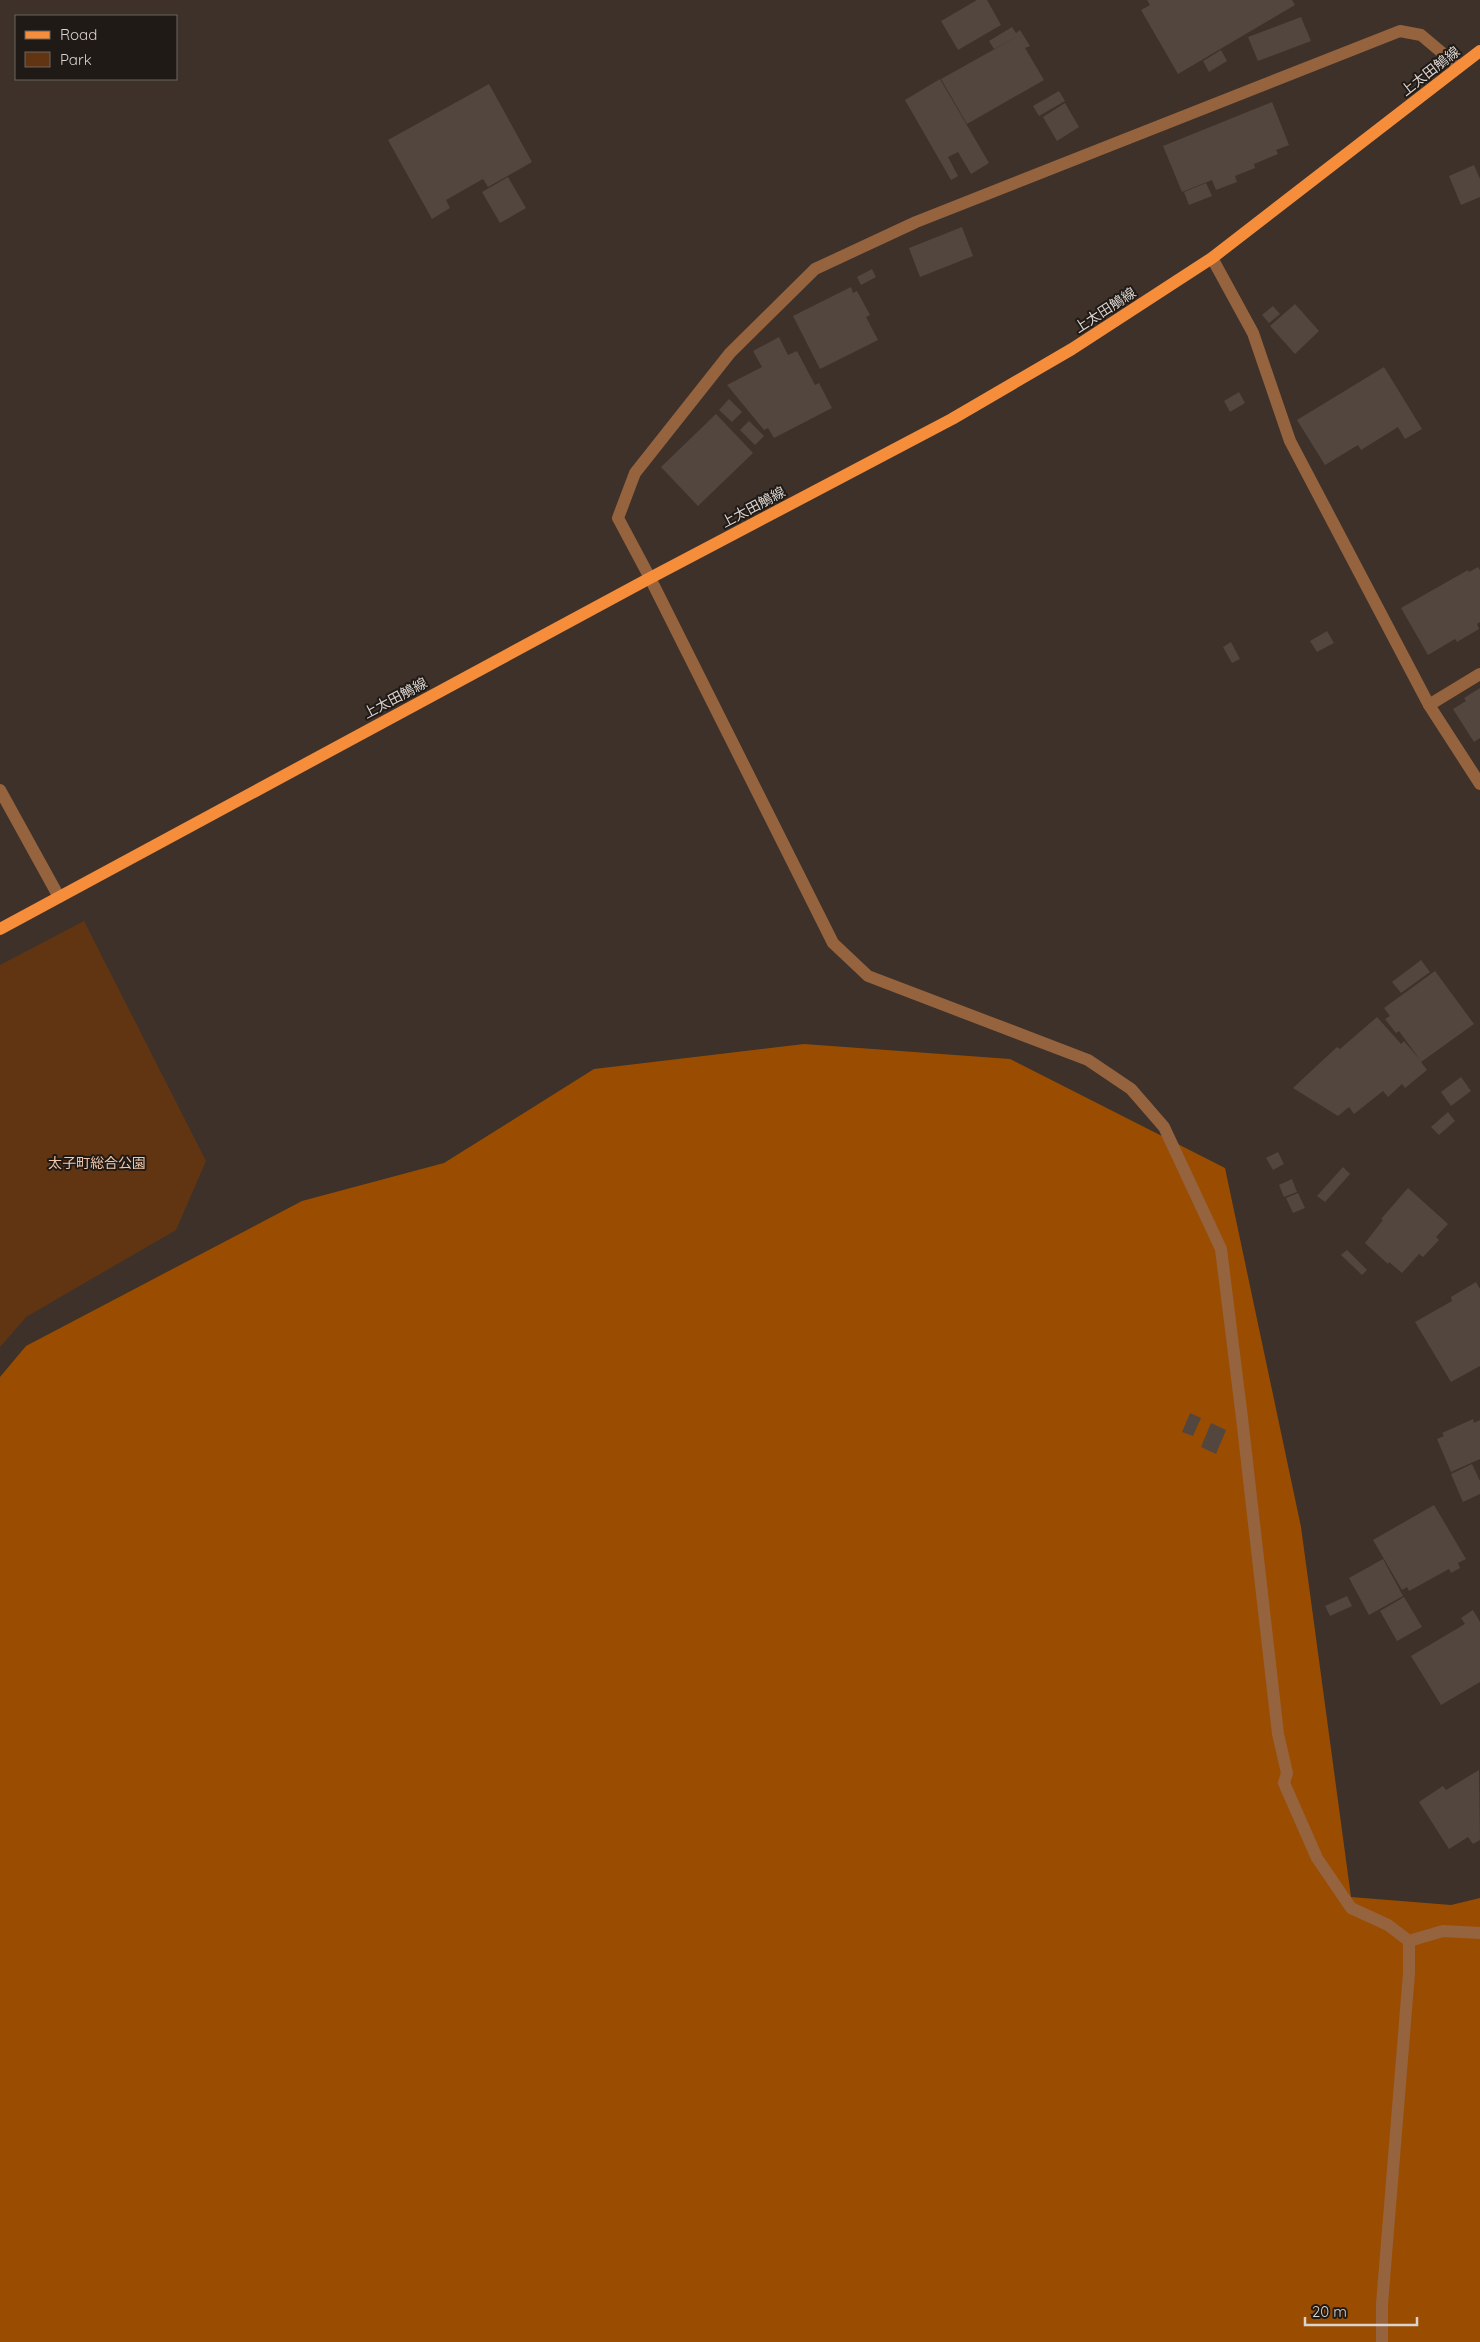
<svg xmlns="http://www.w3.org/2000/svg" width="1480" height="2342" font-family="Quicksand,'Noto Sans JP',sans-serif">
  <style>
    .green { fill: #623512 }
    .forest { fill: #9a4d00 }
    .building { fill: #53463e }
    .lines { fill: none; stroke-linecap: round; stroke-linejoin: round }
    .minor { stroke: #96633f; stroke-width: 12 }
    .major { stroke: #f68d3a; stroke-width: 12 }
    .labels { text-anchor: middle; stroke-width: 4; stroke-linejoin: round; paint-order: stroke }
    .street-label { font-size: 14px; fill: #dbd3ce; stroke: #201a16 }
    .park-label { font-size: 14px; fill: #f2c7ab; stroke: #201a16 }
  </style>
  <rect width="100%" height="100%" fill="#3d3129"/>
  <polygon class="green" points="84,921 206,1161 176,1230 26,1317 0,1347 0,965"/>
  <polygon class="forest" points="804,1044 1010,1059 1225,1168 1301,1527 1351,1897 1451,1905 1480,1898 1480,2342 0,2342 0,1377 26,1346 302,1201 444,1163 594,1069"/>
  <g class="building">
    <polygon points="977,0 987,0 1001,25 958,50 941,21"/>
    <polygon points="1147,0 1292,0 1295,5 1178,74 1141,10 1150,5"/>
    <polygon points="1301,17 1311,41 1258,61 1248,37"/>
    <polygon points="1012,27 1016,33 1020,30 1030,46 1025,48 1044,80 967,124 941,79 1018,36 994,49 989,41"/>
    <polygon points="1221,50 1227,61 1209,72 1203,61"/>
    <polygon points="940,79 989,163 971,174 958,152 948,157 958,176 951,180 905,100"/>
    <polygon points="489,84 532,162 488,187 483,179 446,200 450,208 432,219 388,140"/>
    <polygon points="1059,91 1065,101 1039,116 1033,106"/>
    <polygon points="1272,102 1289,145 1276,150 1278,154 1254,164 1255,168 1235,176 1237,182 1216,190 1212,180 1182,192 1163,146"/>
    <polygon points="1065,103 1079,127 1057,141 1043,117"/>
    <polygon points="1474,165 1480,179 1480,197 1461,205 1449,176"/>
    <polygon points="508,177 526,208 500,223 482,192"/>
    <polygon points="1206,183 1212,196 1189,205 1184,192"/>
    <polygon points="962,227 973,256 920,277 909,248"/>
    <polygon points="872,269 876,277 861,285 857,277"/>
    <polygon points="851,287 853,293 857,291 870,315 866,317 878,340 820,369 793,316"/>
    <polygon points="1295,304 1319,331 1295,354 1270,326"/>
    <polygon points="1273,306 1280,314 1269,323 1262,315"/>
    <polygon points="779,337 788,355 797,351 815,385 819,383 832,408 774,438 768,428 764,430 727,385 762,367 753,351"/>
    <polygon points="1384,367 1422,429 1405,439 1398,427 1361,450 1358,445 1325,465 1297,420"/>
    <polygon points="1239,392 1245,403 1230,412 1224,401"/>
    <polygon points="729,399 742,412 732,422 719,410"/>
    <polygon points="716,414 753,453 698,506 661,467"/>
    <polygon points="749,421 764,436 755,445 740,430"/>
    <polygon points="1478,567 1480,570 1480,622 1477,624 1479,629 1457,642 1455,639 1428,655 1401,608 1468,570 1469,572"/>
    <polygon points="1327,631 1334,643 1317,652 1310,641"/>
    <polygon points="1231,642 1240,659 1232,663 1223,647"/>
    <polygon points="1480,688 1480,738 1474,742 1453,709 1466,701 1464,698"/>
    <polygon points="1421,960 1430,972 1401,993 1392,982"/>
    <polygon points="1435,971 1474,1024 1421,1062 1427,1070 1405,1088 1402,1084 1388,1097 1383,1091 1354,1114 1349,1107 1338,1116 1293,1088 1337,1047 1340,1049 1377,1017 1401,1044 1404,1041 1420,1060 1399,1031 1396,1033 1385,1019 1390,1016 1384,1008"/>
    <polygon points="1461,1077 1471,1091 1451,1106 1441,1092"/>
    <polygon points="1448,1112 1455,1121 1439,1135 1431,1127"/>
    <polygon points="1278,1152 1284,1164 1273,1170 1266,1158"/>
    <polygon points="1343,1167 1350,1174 1325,1202 1317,1196"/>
    <polygon points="1292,1179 1297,1192 1284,1197 1279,1185"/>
    <polygon points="1408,1188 1448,1224 1436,1237 1439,1240 1423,1257 1419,1254 1402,1273 1389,1262 1388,1264 1365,1243 1383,1220 1381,1219"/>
    <polygon points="1298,1193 1305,1208 1293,1213 1286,1198"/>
    <polygon points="1347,1250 1367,1270 1362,1275 1341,1255"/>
    <polygon points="1476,1282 1480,1289 1480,1366 1451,1382 1415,1322 1452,1301 1451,1297"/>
    <polygon points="1190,1413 1201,1418 1193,1436 1182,1432"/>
    <polygon points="1473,1419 1474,1423 1480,1420 1480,1459 1451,1472 1437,1439 1444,1436 1442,1433"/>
    <polygon points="1211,1423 1226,1430 1216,1454 1201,1447"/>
    <polygon points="1472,1464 1480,1481 1480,1494 1463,1502 1451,1474"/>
    <polygon points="1434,1505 1466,1559 1458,1563 1460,1568 1451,1573 1449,1569 1409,1591 1407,1587 1402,1590 1373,1540"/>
    <polygon points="1383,1559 1403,1596 1369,1615 1349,1578"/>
    <polygon points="1347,1596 1352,1606 1330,1616 1325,1606"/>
    <polygon points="1404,1597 1422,1627 1397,1641 1380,1611"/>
    <polygon points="1473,1610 1480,1622 1480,1682 1441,1705 1411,1656 1465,1624 1461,1618"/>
    <polygon points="1479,1770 1480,1840 1473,1844 1468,1837 1449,1849 1419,1802 1443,1786 1446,1790"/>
  </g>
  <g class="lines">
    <g class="minor">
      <polyline points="1212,258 1253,333 1290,441 1429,705 1480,784"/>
      <polyline points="1429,705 1480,674"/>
      <polyline points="0,790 59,897"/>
      <polyline points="1409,1941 1388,1925 1351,1908 1317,1858 1284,1783 1287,1773 1278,1734 1242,1418 1221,1249 1164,1127 1131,1089 1088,1060 868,976 833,943 650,578 618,518 635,473 730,353 815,269 916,222 1400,31 1421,35 1459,67"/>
      <polyline points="1409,1941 1443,1931 1480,1933"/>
      <polyline points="1382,2342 1382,2304 1409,1973 1409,1941"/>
    </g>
    <polyline class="major" points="0,929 650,578 952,419 1072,349 1212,258 1480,51"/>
  </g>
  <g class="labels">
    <g class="street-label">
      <text transform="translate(1430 71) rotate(-38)" y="5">上太田鵤線</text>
      <text transform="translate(1105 310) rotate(-33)" y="5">上太田鵤線</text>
      <text transform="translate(753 507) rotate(-28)" y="5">上太田鵤線</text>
      <text transform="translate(395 698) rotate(-28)" y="5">上太田鵤線</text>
    </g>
    <g class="park-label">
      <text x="97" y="1168">太子町総合公園</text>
    </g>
  </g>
  <rect x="15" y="15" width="162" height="65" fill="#201a16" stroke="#6b6460"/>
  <rect x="25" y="31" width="25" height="8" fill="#f68d3a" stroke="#6b6460"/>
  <text x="60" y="40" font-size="15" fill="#dbd3ce">Road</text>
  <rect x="25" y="52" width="25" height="15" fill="#623512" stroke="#6b6460"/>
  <text x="60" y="65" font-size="15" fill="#dbd3ce">Park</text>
  <path d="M1305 2317v8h112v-8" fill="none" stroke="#dbd3ce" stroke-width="2.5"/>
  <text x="1312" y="2317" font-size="15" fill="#dbd3ce" stroke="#201a16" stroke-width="4" paint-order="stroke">20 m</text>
</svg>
